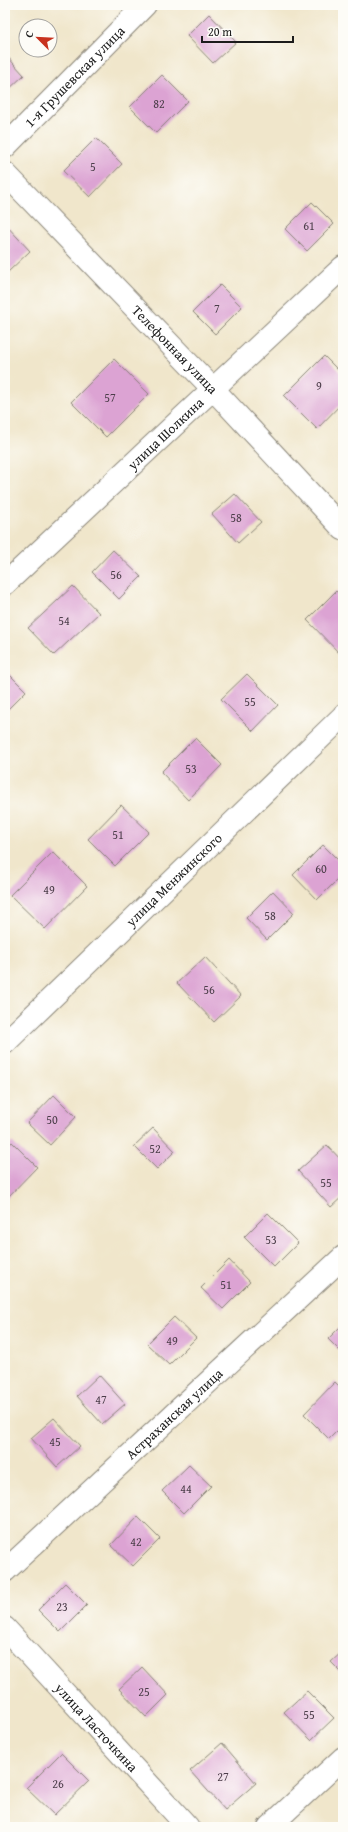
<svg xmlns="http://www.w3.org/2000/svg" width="348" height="1832" font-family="'Gentium Book Plus',serif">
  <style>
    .building { fill: #dca3d3 }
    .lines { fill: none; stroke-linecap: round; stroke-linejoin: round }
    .minor-casing { stroke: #868174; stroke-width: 24 }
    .minor { stroke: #fff; stroke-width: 22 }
    .labels { text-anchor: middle; stroke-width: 3.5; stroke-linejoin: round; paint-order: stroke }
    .number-label { font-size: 12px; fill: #4c3e4a }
    .street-label { font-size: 14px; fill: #1c1c1c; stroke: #fdfcf7 }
  </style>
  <rect width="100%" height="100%" fill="#fdfcf7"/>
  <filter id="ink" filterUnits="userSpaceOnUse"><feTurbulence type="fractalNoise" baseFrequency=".025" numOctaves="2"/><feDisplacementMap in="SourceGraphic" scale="8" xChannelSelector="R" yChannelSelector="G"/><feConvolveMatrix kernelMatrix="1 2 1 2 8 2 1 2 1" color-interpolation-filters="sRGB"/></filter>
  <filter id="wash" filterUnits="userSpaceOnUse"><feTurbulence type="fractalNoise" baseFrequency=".012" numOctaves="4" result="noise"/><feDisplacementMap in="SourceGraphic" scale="16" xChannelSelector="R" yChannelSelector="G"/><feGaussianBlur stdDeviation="0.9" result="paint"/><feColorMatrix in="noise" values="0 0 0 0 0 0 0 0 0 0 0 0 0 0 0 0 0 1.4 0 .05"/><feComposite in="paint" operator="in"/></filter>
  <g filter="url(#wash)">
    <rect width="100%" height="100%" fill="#f0e6cb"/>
    <g id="blocks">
      <g class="building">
        <polygon points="209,14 236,42 213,63 187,36"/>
        <polygon points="5,54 24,75 5,93"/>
        <polygon points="162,75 188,101 156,133 130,107"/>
        <polygon points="96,138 122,164 90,197 63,171"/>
        <polygon points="312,202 334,224 307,251 285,229"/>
        <polygon points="5,224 30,251 8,272 5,269"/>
        <polygon points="220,285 242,307 215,334 193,312"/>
        <polygon points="324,356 343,375 343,402 317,429 284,396"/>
        <polygon points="114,359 149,394 106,437 71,402"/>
        <polygon points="235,494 261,522 238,543 212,514"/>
        <polygon points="113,550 141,577 119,599 92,572"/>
        <polygon points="73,586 99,613 54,655 28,628"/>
        <polygon points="336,591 343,598 343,657 307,620"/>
        <polygon points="5,670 26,691 5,712"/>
        <polygon points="247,674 278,705 253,731 221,699"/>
        <polygon points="195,738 222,765 188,800 161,772"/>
        <polygon points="121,805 149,832 115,866 88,839"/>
        <polygon points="323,845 343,865 343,874 317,900 293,875"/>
        <polygon points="53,852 87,886 45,929 10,895"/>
        <polygon points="273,891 294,913 267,940 246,918"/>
        <polygon points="205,957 241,996 214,1022 177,983"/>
        <polygon points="54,1095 76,1117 50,1145 27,1123"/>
        <polygon points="153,1128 175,1151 157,1169 134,1146"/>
        <polygon points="12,1142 37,1167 6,1199 5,1149"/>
        <polygon points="327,1145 343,1162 343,1196 331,1207 298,1171"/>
        <polygon points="268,1213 298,1243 274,1267 244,1237"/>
        <polygon points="229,1260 250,1282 223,1309 201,1288"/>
        <polygon points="174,1317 196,1338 169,1365 147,1344"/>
        <polygon points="343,1324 343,1354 328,1339"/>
        <polygon points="99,1375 125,1404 102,1424 77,1396"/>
        <polygon points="335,1382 343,1390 343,1425 329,1439 304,1414"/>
        <polygon points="54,1418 80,1446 57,1467 31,1438"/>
        <polygon points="189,1465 211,1486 184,1513 162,1491"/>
        <polygon points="138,1517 160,1539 133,1566 111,1545"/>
        <polygon points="65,1583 87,1605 60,1632 38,1610"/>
        <polygon points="343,1651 343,1674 331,1662"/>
        <polygon points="142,1667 168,1695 146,1717 119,1689"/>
        <polygon points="307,1691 334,1718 311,1740 284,1712"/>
        <polygon points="222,1743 256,1783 225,1810 190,1771"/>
        <polygon points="61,1753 89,1781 54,1815 26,1788"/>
      </g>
    </g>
  </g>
  <g filter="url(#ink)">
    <use href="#blocks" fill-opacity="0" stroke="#868174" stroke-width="1"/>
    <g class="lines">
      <g class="minor-casing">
        <g id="minor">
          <path id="s1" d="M5 147 145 5"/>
          <path id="s2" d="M5 173 214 390 343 529"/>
          <path id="s3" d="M5 584 343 267"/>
          <path id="s4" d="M5 1043 343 716"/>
          <path id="s5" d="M5 1571 343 1257"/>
          <path id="s6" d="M5 1628 188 1827"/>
          <polyline points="269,1827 343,1758"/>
        </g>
      </g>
      <use href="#minor" class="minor"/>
    </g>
  </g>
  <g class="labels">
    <g class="number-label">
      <text x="159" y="108">82</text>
      <text x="93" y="171">5</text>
      <text x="309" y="230">61</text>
      <text x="217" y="313">7</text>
      <text x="319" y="390">9</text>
      <text x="110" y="402">57</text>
      <text x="236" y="522">58</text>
      <text x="116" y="579">56</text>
      <text x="64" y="625">54</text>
      <text x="250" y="706">55</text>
      <text x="191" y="773">53</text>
      <text x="118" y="839">51</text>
      <text x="321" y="873">60</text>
      <text x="49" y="894">49</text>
      <text x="270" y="920">58</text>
      <text x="209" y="994">56</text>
      <text x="52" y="1124">50</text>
      <text x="155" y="1153">52</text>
      <text x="326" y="1187">55</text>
      <text x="271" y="1244">53</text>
      <text x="226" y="1289">51</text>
      <text x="172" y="1345">49</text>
      <text x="101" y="1404">47</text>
      <text x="55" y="1446">45</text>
      <text x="186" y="1493">44</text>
      <text x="136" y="1546">42</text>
      <text x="62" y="1611">23</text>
      <text x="144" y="1696">25</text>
      <text x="309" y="1719">55</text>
      <text x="223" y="1781">27</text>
      <text x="58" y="1788">26</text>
    </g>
    <g class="street-label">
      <text dy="5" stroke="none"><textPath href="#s1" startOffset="99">1-я Грушевская улица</textPath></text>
      <text dy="5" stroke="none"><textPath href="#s2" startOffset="245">Телефонная улица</textPath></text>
      <text dy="5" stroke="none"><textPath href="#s3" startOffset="220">улица Шолкина</textPath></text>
      <text dy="5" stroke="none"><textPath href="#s4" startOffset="235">улица Менжинского</textPath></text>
      <text dy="5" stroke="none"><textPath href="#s5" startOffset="231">Астраханская улица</textPath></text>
      <text dy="5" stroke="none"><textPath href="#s6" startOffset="135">улица Ласточкина</textPath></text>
    </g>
  </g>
  <rect width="348" height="1832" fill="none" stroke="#fdfcf7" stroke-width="20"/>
  <g transform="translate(38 38) rotate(294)"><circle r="19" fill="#fdfcf7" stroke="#a3a29f"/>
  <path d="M0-3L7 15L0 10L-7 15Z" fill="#c8321e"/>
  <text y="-6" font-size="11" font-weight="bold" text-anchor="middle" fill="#1c1c1c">С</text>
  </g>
  <path d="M202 36v6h91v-6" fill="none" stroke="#1c1c1c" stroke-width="2"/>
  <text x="208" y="36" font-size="12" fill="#1c1c1c" stroke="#fdfcf7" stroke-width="3" paint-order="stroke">20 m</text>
</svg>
